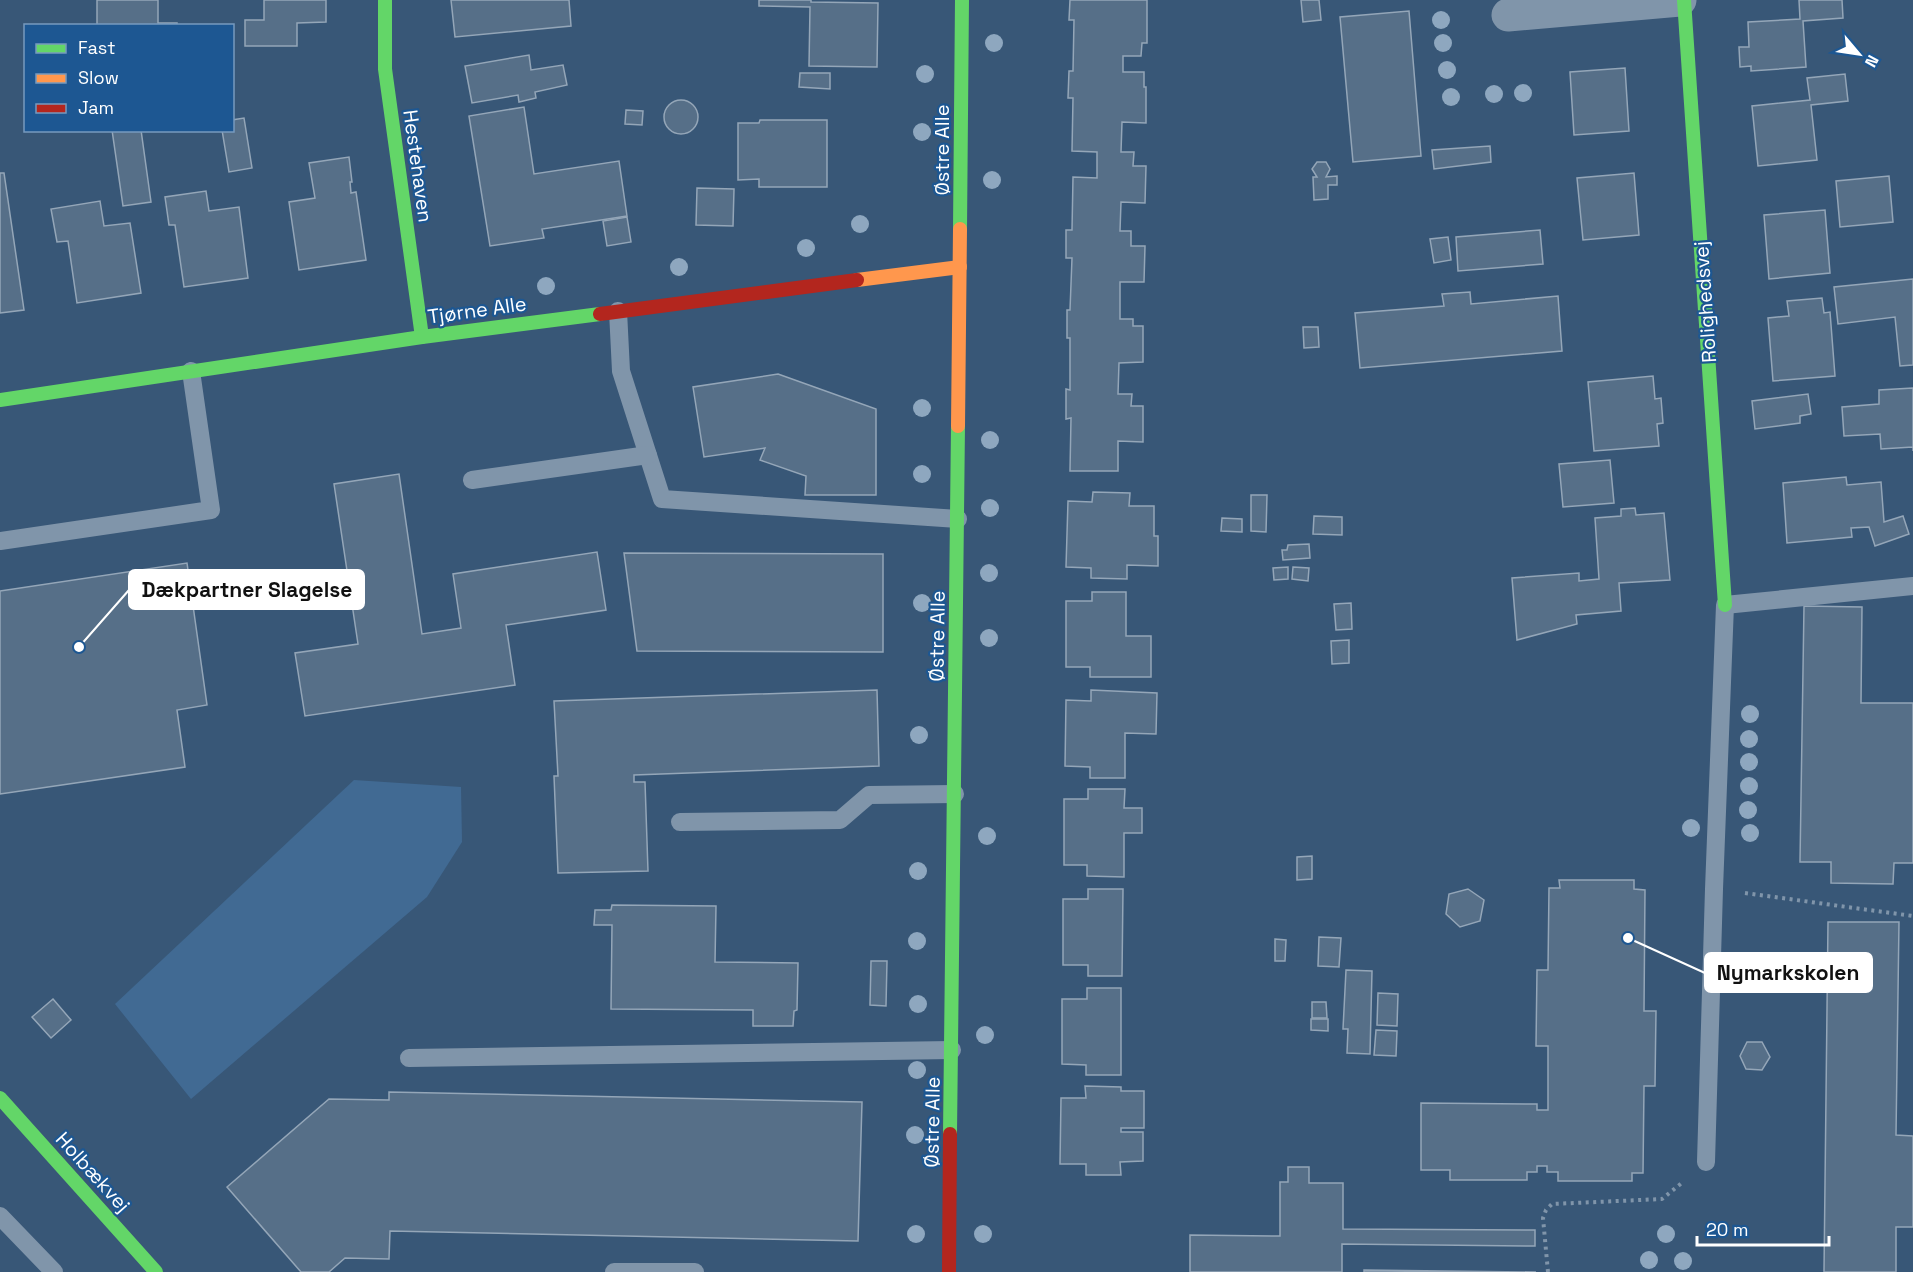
<svg xmlns="http://www.w3.org/2000/svg" width="1913" height="1272" font-family="'Space Grotesk',sans-serif">
  <style>
    .water { fill: #416a93 }
    .building { fill: #566f88; stroke: #94a6b8; stroke-width: 1.5 }
    .lines { fill: none; stroke-linecap: round; stroke-linejoin: round }
    .path { stroke: #8095aa; stroke-width: 4; stroke-dasharray: 3 4.5; stroke-linecap: butt }
    .lane { stroke: #8095aa; stroke-width: 18 }
    .street { stroke: #8095aa; stroke-width: 33 }
    .fast { stroke: #63d668; stroke-width: 14 }
    .slow { stroke: #ff974d; stroke-width: 14 }
    .jam { stroke: #b3261e; stroke-width: 14 }
    .tree { fill: #8ea7bf }
    .labels { text-anchor: middle; stroke-width: 4.5; stroke-linejoin: round; paint-order: stroke }
    .street-label { font-size: 20px; fill: #fff; stroke: #1d5792 }
    .leader { fill: none; stroke: #fff; stroke-width: 2 }
    .callout-dot { fill: #fff; stroke: #1d5792; stroke-width: 2 }
    .callout { fill: #fff; stroke: #fff; stroke-width: 2 }
    .callout-label { font-size: 21px; text-anchor: middle; font-weight: bold; fill: #111 }
  </style>
  <rect width="100%" height="100%" fill="#385777"/>
  <polygon class="water" points="354,780 461,787 462,842 427,897 191,1099 115,1004"/>
  <g class="building">
    <polygon points="97,0 158,0 158,23 177,23 177,26 97,25"/>
    <polygon points="264,0 326,0 326,22 297,23 297,46 245,46 245,20 264,20"/>
    <polygon points="451,0 569,0 571,26 455,37"/>
    <polygon points="759,0 811,0 811,2 878,3 877,67 809,66 810,7 759,6"/>
    <polygon points="1070,0 1147,0 1147,43 1142,43 1141,56 1123,56 1123,72 1144,72 1144,87 1146,87 1146,123 1122,122 1121,152 1134,152 1133,166 1146,166 1145,203 1121,202 1120,231 1131,231 1131,246 1145,246 1144,282 1120,282 1120,319 1133,319 1133,326 1143,326 1143,362 1119,363 1118,394 1132,394 1131,406 1143,406 1143,442 1118,441 1118,471 1070,471 1071,418 1066,419 1066,389 1070,390 1070,338 1067,338 1067,310 1070,310 1072,258 1066,258 1066,230 1072,230 1073,177 1097,178 1097,152 1072,151 1073,98 1068,98 1069,71 1073,71 1074,20 1069,20"/>
    <polygon points="1301,0 1319,0 1321,20 1303,22"/>
    <polygon points="1799,0 1842,0 1843,18 1803,21 1806,67 1751,71 1751,66 1740,67 1739,47 1749,47 1748,22 1800,19"/>
    <polygon points="1409,11 1421,156 1353,162 1340,17"/>
    <polygon points="529,55 531,70 563,65 567,85 535,92 536,98 519,102 518,95 472,103 465,66"/>
    <polygon points="1625,68 1629,131 1574,135 1570,72"/>
    <polygon points="800,73 830,73 830,89 799,87"/>
    <polygon points="1845,74 1848,101 1811,105 1817,160 1758,166 1752,106 1810,100 1807,78"/>
    <circle cx="681" cy="117" r="17"/>
    <polygon points="524,107 534,174 619,161 627,216 542,229 544,238 490,246 469,116"/>
    <polygon points="626,110 643,111 642,125 625,124"/>
    <polygon points="244,118 252,168 229,172 222,130 232,130 232,120"/>
    <polygon points="760,120 827,120 827,187 759,187 759,179 738,180 738,123 759,123"/>
    <polygon points="112,130 141,130 151,202 123,206"/>
    <polygon points="1490,146 1491,162 1434,169 1432,150"/>
    <polygon points="349,157 352,182 350,182 351,193 356,192 366,260 299,270 289,202 315,198 309,163"/>
    <polygon points="1317,162 1326,162 1330,169 1326,177 1337,176 1337,185 1328,185 1328,199 1314,200 1313,177 1317,177 1312,169"/>
    <polygon points="0,173 4,173 24,310 0,313"/>
    <polygon points="1634,173 1639,235 1583,240 1577,178"/>
    <polygon points="1889,176 1893,222 1840,227 1836,181"/>
    <polygon points="697,188 734,189 733,226 696,225"/>
    <polygon points="206,191 209,211 239,207 248,278 184,287 175,225 169,225 165,197"/>
    <polygon points="100,201 104,226 130,223 141,293 77,303 68,241 57,242 51,209"/>
    <polygon points="1825,210 1830,273 1769,279 1764,215"/>
    <polygon points="627,217 631,242 607,246 603,221"/>
    <polygon points="1540,230 1543,264 1458,271 1456,237"/>
    <polygon points="1448,237 1451,260 1434,263 1430,239"/>
    <polygon points="1913,279 1913,365 1900,366 1895,317 1838,324 1834,287"/>
    <polygon points="1470,292 1471,304 1558,296 1562,351 1360,368 1355,313 1444,306 1442,294"/>
    <polygon points="1822,298 1824,313 1830,312 1835,376 1773,381 1768,318 1789,316 1787,301"/>
    <polygon points="1303,327 1318,327 1319,347 1304,348"/>
    <polygon points="778,374 876,409 876,495 805,495 806,476 760,460 765,448 704,457 693,387"/>
    <polygon points="1653,376 1655,399 1661,398 1663,423 1657,424 1659,446 1594,451 1588,382"/>
    <polygon points="1913,388 1913,451 1913,447 1881,449 1880,434 1844,436 1842,407 1879,404 1879,390"/>
    <polygon points="1808,394 1811,414 1800,416 1800,423 1755,429 1752,401"/>
    <polygon points="1610,460 1614,503 1563,507 1559,464"/>
    <polygon points="399,474 422,634 461,628 453,574 597,552 606,610 506,625 515,685 305,716 295,653 358,644 334,484"/>
    <polygon points="1846,477 1847,485 1881,482 1884,522 1903,516 1909,534 1875,546 1869,527 1851,528 1852,537 1787,543 1783,483"/>
    <polygon points="1093,492 1130,493 1129,506 1154,506 1154,536 1158,536 1158,566 1127,565 1127,579 1091,578 1091,568 1066,567 1068,501 1092,502"/>
    <polygon points="1251,495 1267,495 1266,532 1251,531"/>
    <polygon points="1635,508 1636,515 1664,513 1670,580 1619,583 1621,611 1576,615 1577,624 1517,640 1512,578 1579,573 1579,581 1599,579 1595,518 1621,516 1621,509"/>
    <polygon points="1314,516 1342,517 1342,535 1313,534"/>
    <polygon points="1222,518 1242,519 1242,532 1221,531"/>
    <polygon points="1309,544 1310,558 1283,560 1282,550 1287,550 1288,545"/>
    <polygon points="624,553 883,554 883,652 637,651"/>
    <polygon points="187,563 207,705 177,710 185,767 0,794 0,591"/>
    <polygon points="1288,567 1288,579 1274,580 1273,568"/>
    <polygon points="1293,567 1309,568 1308,581 1292,579"/>
    <polygon points="1092,592 1126,592 1126,636 1151,636 1151,677 1090,677 1090,667 1066,667 1066,601 1092,601"/>
    <polygon points="1351,603 1352,629 1336,630 1334,604"/>
    <polygon points="1804,606 1862,607 1861,703 1913,703 1913,863 1894,863 1893,884 1831,883 1831,862 1800,862"/>
    <polygon points="1349,640 1349,663 1332,664 1331,641"/>
    <polygon points="877,690 879,766 634,775 634,782 645,782 648,871 558,873 554,776 558,776 554,701"/>
    <polygon points="1091,690 1157,693 1156,734 1125,733 1125,778 1090,778 1090,767 1065,766 1066,700 1091,701"/>
    <polygon points="1088,789 1125,789 1124,808 1142,808 1142,833 1124,833 1124,877 1087,876 1087,865 1064,865 1064,799 1088,799"/>
    <polygon points="1312,856 1312,879 1297,880 1297,857"/>
    <polygon points="1559,880 1634,880 1634,889 1645,890 1644,1011 1656,1011 1655,1086 1644,1086 1643,1173 1632,1173 1632,1181 1558,1181 1558,1172 1547,1172 1547,1166 1537,1166 1537,1172 1527,1172 1527,1180 1450,1180 1450,1170 1421,1170 1421,1103 1537,1104 1537,1110 1548,1110 1548,1046 1536,1046 1537,970 1548,970 1549,888 1560,888"/>
    <polygon points="1088,889 1123,889 1122,976 1088,976 1088,965 1063,965 1063,899 1088,899"/>
    <polygon points="1468,889 1484,900 1480,921 1460,927 1446,914 1449,894"/>
    <polygon points="612,905 716,906 715,962 798,963 797,1010 794,1011 793,1026 753,1026 753,1010 611,1009 612,925 594,925 595,910 611,910"/>
    <polygon points="1828,922 1899,922 1896,1135 1913,1136 1913,1227 1896,1227 1896,1272 1824,1272"/>
    <polygon points="1319,937 1341,938 1339,967 1318,966"/>
    <polygon points="1275,939 1286,940 1285,961 1275,961"/>
    <polygon points="871,961 887,961 886,1006 870,1005"/>
    <polygon points="1346,970 1372,971 1370,1054 1347,1053 1348,1029 1343,1029"/>
    <polygon points="1087,988 1121,988 1121,1075 1086,1075 1086,1065 1062,1064 1062,999 1087,999"/>
    <polygon points="1378,993 1398,994 1397,1026 1377,1025"/>
    <polygon points="53,999 71,1020 51,1038 32,1017"/>
    <polygon points="1312,1002 1326,1002 1327,1018 1312,1018"/>
    <polygon points="1311,1019 1328,1019 1328,1031 1311,1030"/>
    <polygon points="1376,1030 1397,1031 1396,1056 1374,1055"/>
    <polygon points="1747,1042 1762,1042 1770,1057 1762,1070 1746,1069 1740,1056"/>
    <polygon points="1085,1086 1121,1087 1121,1091 1144,1091 1144,1128 1121,1128 1121,1132 1143,1132 1143,1161 1120,1162 1121,1175 1086,1175 1086,1164 1060,1164 1061,1098 1086,1098"/>
    <polygon points="389,1092 862,1102 858,1241 390,1231 389,1259 345,1258 329,1272 301,1272 227,1187 329,1099 389,1100"/>
    <polygon points="1288,1167 1309,1167 1309,1183 1343,1183 1343,1229 1535,1230 1535,1246 1342,1244 1342,1272 1190,1272 1190,1235 1280,1236 1280,1182 1288,1182"/>
    <polygon points="1364,1270 1536,1272 1364,1272"/>
  </g>
  <g class="lines">
    <g class="path">
      <polyline points="1745,893 1913,916"/>
      <polyline points="1548,1272 1543,1218 1546,1210 1552,1204 1662,1199 1683,1182"/>
    </g>
    <g class="lane">
      <polyline points="618,311 621,371 662,499 958,519"/>
      <polyline points="472,480 648,455"/>
      <polyline points="0,541 211,510 191,371"/>
      <polyline points="680,822 840,820 869,795 955,794"/>
      <polyline points="409,1058 952,1050"/>
      <polyline points="1706,1162 1714,889 1725,605 1913,586"/>
      <polyline points="0,1216 54,1272"/>
      <polyline points="614,1272 695,1272"/>
    </g>
    <polyline class="street" points="1508,15 1680,0"/>
    <g class="fast">
      <polyline points="385,0 385,69 422,337"/>
      <polyline points="1684,0 1725,605"/>
      <polyline points="960,229 962,0"/>
      <polyline points="0,400 422,337 600,314"/>
      <polyline points="0,1098 156,1272"/>
      <polyline points="950,1134 958,426"/>
    </g>
    <g class="slow">
      <polyline points="857,280 960,267"/>
      <polyline points="958,426 960,229"/>
    </g>
    <g class="jam">
      <polyline points="600,314 857,280"/>
      <polyline points="949,1272 950,1134"/>
    </g>
  </g>
  <g class="tree">
    <circle cx="1441" cy="20" r="9"/>
    <circle cx="994" cy="43" r="9"/>
    <circle cx="1443" cy="43" r="9"/>
    <circle cx="1447" cy="70" r="9"/>
    <circle cx="925" cy="74" r="9"/>
    <circle cx="1523" cy="93" r="9"/>
    <circle cx="1494" cy="94" r="9"/>
    <circle cx="1451" cy="97" r="9"/>
    <circle cx="922" cy="132" r="9"/>
    <circle cx="992" cy="180" r="9"/>
    <circle cx="860" cy="224" r="9"/>
    <circle cx="806" cy="248" r="9"/>
    <circle cx="679" cy="267" r="9"/>
    <circle cx="546" cy="286" r="9"/>
    <circle cx="922" cy="408" r="9"/>
    <circle cx="990" cy="440" r="9"/>
    <circle cx="922" cy="474" r="9"/>
    <circle cx="990" cy="508" r="9"/>
    <circle cx="989" cy="573" r="9"/>
    <circle cx="922" cy="603" r="9"/>
    <circle cx="989" cy="638" r="9"/>
    <circle cx="1750" cy="714" r="9"/>
    <circle cx="919" cy="735" r="9"/>
    <circle cx="1749" cy="739" r="9"/>
    <circle cx="1749" cy="762" r="9"/>
    <circle cx="1749" cy="786" r="9"/>
    <circle cx="1748" cy="810" r="9"/>
    <circle cx="1691" cy="828" r="9"/>
    <circle cx="1750" cy="833" r="9"/>
    <circle cx="987" cy="836" r="9"/>
    <circle cx="918" cy="871" r="9"/>
    <circle cx="917" cy="941" r="9"/>
    <circle cx="918" cy="1004" r="9"/>
    <circle cx="985" cy="1035" r="9"/>
    <circle cx="917" cy="1070" r="9"/>
    <circle cx="915" cy="1135" r="9"/>
    <circle cx="916" cy="1234" r="9"/>
    <circle cx="983" cy="1234" r="9"/>
    <circle cx="1666" cy="1234" r="9"/>
    <circle cx="1649" cy="1260" r="9"/>
    <circle cx="1683" cy="1261" r="9"/>
  </g>
  <g class="labels">
    <g class="street-label">
      <text transform="translate(942 150) rotate(-90)" y="7">Østre Alle</text>
      <text transform="translate(418 166) rotate(82)" y="7">Hestehaven</text>
      <text transform="translate(1705 302) rotate(-94)" y="7">Rolighedsvej</text>
      <text transform="translate(477 310) rotate(-8)" y="7">Tjørne Alle</text>
      <text transform="translate(937 636) rotate(-89)" y="7">Østre Alle</text>
      <text transform="translate(932 1122) rotate(-89)" y="7">Østre Alle</text>
      <text transform="translate(93 1172) rotate(48)" y="7">Holbækvej</text>
    </g>
  </g>
  <path class="leader" d="M79 647L129 590M1628 938L1705 973"/>
  <g class="callout-dot">
    <circle cx="79" cy="647" r="6"/>
    <circle cx="1628" cy="938" r="6"/>
  </g>
  <g class="callout">
    <rect x="129" y="570" width="235" height="39" rx="6"/>
    <rect x="1705" y="953" width="167" height="39" rx="6"/>
  </g>
  <g class="callout-label">
    <text x="247" y="597">Dækpartner Slagelse</text>
    <text x="1788" y="980">Nymarkskolen</text>
  </g>
  <rect x="24" y="24" width="210" height="108" fill="#1d5792" stroke="#779abe" stroke-width="1.5"/>
  <rect x="36" y="44" width="30" height="9" fill="#63d668" stroke="#779abe" stroke-width="1.5"/>
  <text x="78" y="54" font-size="18" fill="#ffffff">Fast</text>
  <rect x="36" y="74" width="30" height="9" fill="#ff974d" stroke="#779abe" stroke-width="1.5"/>
  <text x="78" y="84" font-size="18" fill="#ffffff">Slow</text>
  <rect x="36" y="104" width="30" height="9" fill="#b3261e" stroke="#779abe" stroke-width="1.5"/>
  <text x="78" y="114" font-size="18" fill="#ffffff">Jam</text>
  <g transform="translate(1859 54) rotate(119)" stroke="#1d5792" stroke-width="4.5" paint-order="stroke">
  <path d="M0-4.5L10 22L0 15L-10 22Z" fill="#ffffff"/>
  <text y="-9" font-size="16" font-weight="bold" text-anchor="middle" fill="#ffffff">N</text>
  </g>
  <path d="M1697 1236v9h132v-9" fill="none" stroke="#ffffff" stroke-width="3"/>
  <text x="1706" y="1236" font-size="18" fill="#ffffff" stroke="#1d5792" stroke-width="4.5" paint-order="stroke">20 m</text>
</svg>
